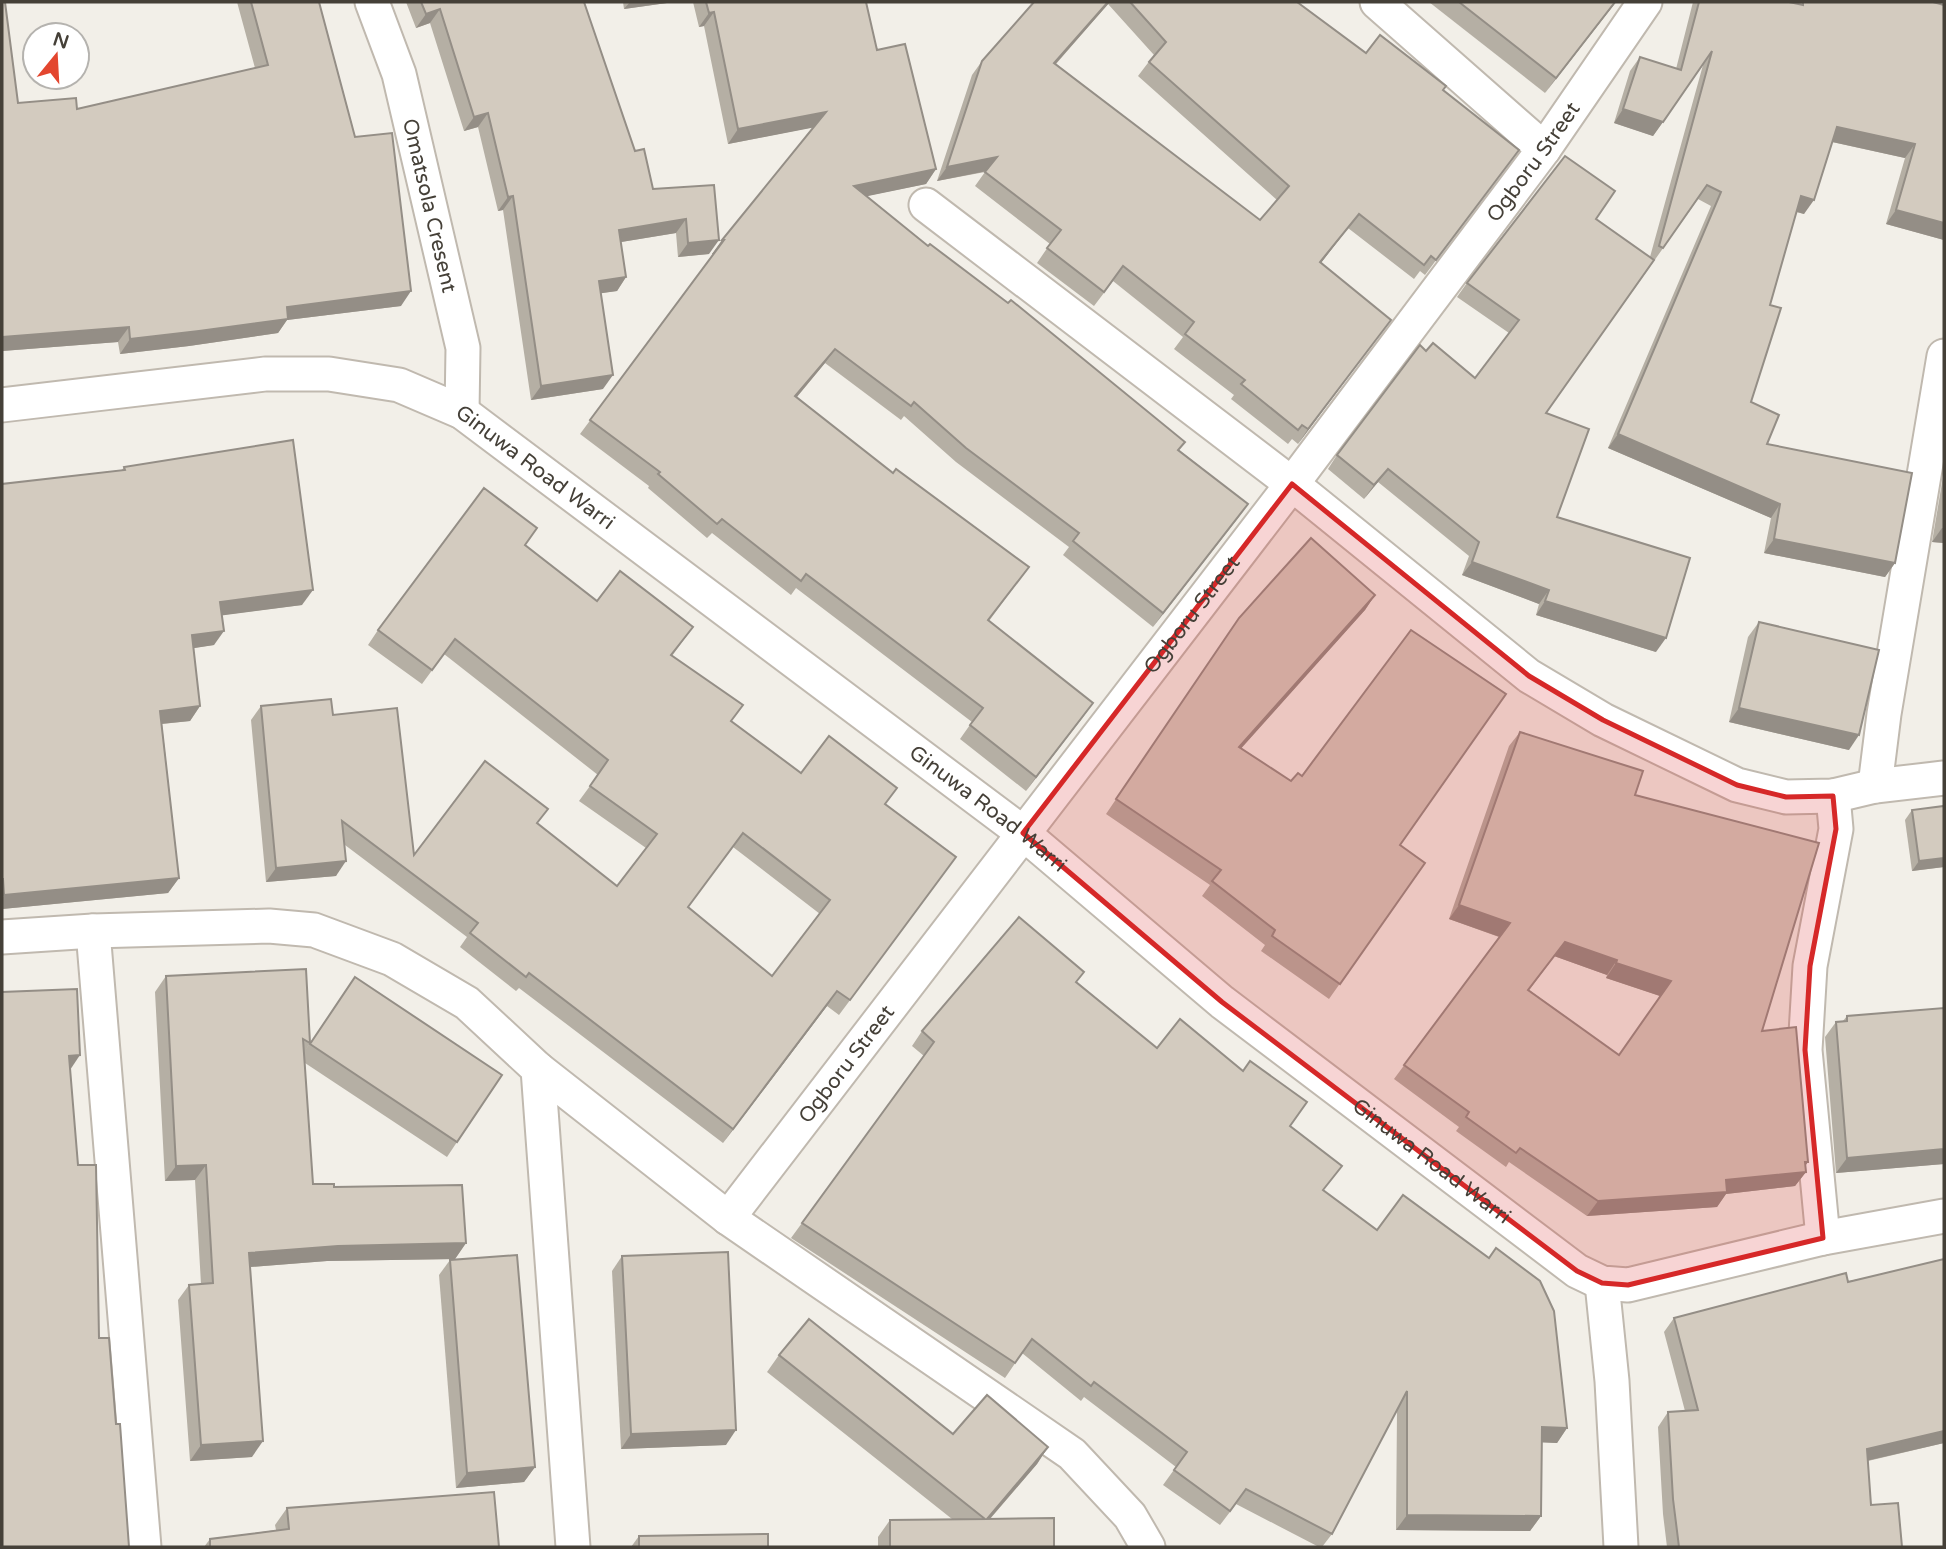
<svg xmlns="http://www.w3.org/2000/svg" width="1946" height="1549" font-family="'Varela Round',sans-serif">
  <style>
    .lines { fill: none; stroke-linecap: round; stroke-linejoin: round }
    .street-casing { stroke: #c0b9af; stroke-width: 37 }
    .street { stroke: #fff; stroke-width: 33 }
    .wall { fill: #b5afa4; fill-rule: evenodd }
    .shaded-wall { fill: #948e86 }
    .building { fill: #d3cbbf; stroke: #948e86; stroke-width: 2; fill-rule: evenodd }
    .marked { fill: #d62828; fill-opacity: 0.2; stroke: #d62828; stroke-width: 5; stroke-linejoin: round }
    .labels { text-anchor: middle; stroke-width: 7; stroke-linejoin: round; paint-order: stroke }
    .street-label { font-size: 21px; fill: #454038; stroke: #fff }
  </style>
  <rect width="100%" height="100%" fill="#f2efe8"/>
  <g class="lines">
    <g class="street-casing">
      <g id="street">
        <path id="s1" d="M372 2 399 74 463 348 462 412"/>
        <polyline points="1377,2 1544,149"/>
        <polyline points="926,205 1292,484 1529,676 1603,720 1737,785 1786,797 1833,796 1875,786 1944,778"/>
        <path id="s2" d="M2 405 265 374H329L399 385 462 412 1023 833 1222 1002 1577 1271 1602 1283 1628 1285 1823 1238 1944 1216"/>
        <polyline points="1875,786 1884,714 1944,356"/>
        <polyline points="93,931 144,1547"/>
        <polyline points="2,937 93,931 269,926 314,930 392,959 467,1003 538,1069 728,1218 1072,1454 1130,1516 1148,1547"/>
        <polyline points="538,1069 573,1547"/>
        <path id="s3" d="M728 1218 1292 484 1544 149 1645 2"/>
        <polyline points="1823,1238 1805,1050 1810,966 1836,829 1833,796"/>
        <polyline points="1602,1283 1612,1381 1621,1547"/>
      </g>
    </g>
    <use href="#street" class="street"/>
  </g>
  <g class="wall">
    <polygon points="2,2 18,103 77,109 255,68 237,2 319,2 401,306 287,320 278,333 189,346 120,354 118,342 2,351"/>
    <polygon points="406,2 584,2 635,151 653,189 714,185 709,254 678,257 676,233 621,242 626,277 617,291 601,293 603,389 531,400 503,210 498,211 478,127 464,131 430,23 416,28"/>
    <polygon points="623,2 674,2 624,9"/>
    <polygon points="693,2 866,2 877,50 936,169 926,184 866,196 928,246 1185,442 1179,450 1248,504 1153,627 1063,555 1069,547 956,462 904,416 901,420 825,363 797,397 893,473 1029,567 989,621 1093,703 1026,791 960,739 972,722 796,588 791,595 712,533 707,538 648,488 649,486 580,434 714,254 712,254 814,127 728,144 704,26 699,27"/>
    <path d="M1034 2H1297L1366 53 1443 90 1508 164 1425 275 1420 271 1414 279 1348 228 1321 263 1391 320 1298 444 1292 439 1288 444 1231 399 1234 395 1174 349 1183 337 1113 281 1094 306 1037 263 1050 244 975 186 985 172 937 181 972 75 982 61ZM1108 4 1154 55 1138 76 1277 200 1260 220 1056 64Z"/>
    <polygon points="1429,2 1616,2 1545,93"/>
    <polygon points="1693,2 1789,2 1797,4 1797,2 1933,2 1944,240 1886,224 1905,158 1832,142 1804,214 1796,212 1770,305 1751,402 1767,444 1895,563 1885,577 1764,553 1771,518 1608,448 1711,206 1698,199 1546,413 1557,517 1656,652 1536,615 1539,604 1462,575 1469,556 1378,482 1364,499 1328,469 1337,455 1426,351 1475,378 1509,333 1457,297 1467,283 1596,219 1650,257 1703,65 1653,136 1614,123 1630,71 1640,57 1676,69"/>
    <polygon points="124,467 302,605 222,615 214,645 193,648 200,706 190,721 162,724 179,878 168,893 2,909 2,484 122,470"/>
    <polygon points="1944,471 1944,543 1932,542"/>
    <path d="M525 545 597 601 693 627 672 656 731 722 801 773 886 805 946 871 839 1015 827 1006 723 1143 519 988 516 991 460 947 467 937 345 845 336 876 266 882 251 720 261 706 333 715 414 855 538 824 617 886 646 848 579 801 598 775 444 654 422 684 368 645 378 630ZM733 847 820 914 772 976 688 907Z"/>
    <polygon points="1375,595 1365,610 1241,748 1291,781 1400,845 1425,863 1329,999 1261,951 1265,945 1202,896 1210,885 1106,814 1239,618"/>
    <polygon points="1759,622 1849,750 1729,722 1748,637"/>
    <path d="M1520 732 1635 795 1762 1031 1805 1166 1806 1172 1795 1186 1726 1194 1717 1207 1587 1216 1509 1162 1506 1167 1456 1131 1459 1127 1394 1079 1499 937 1449 919 1509 746ZM1554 956 1607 975 1606 978 1660 996 1619 1055 1529 990Z"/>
    <polygon points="1944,806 1944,867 1912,871 1905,820 1912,810"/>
    <polygon points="306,969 310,1043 304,1052 355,977 457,1142 447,1157 305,1063 313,1184 334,1187 466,1243 455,1259 327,1261 250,1267 252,1457 190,1461 178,1300 189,1285 201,1284 195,1180 165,1181 155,992 166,976"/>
    <polygon points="1077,982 1157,1048 1290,1126 1324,1190 1567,1428 1557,1443 1542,1442 1541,1516 1530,1531 1396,1530 1397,1410 1332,1534 1322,1547 1319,1547 1236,1504 1220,1525 1163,1485 1176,1467 1084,1397 1081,1401 1022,1353 1005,1378 791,1238 924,1056 912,1046 922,1031"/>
    <polygon points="1944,1008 1944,1164 1836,1173 1825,1037 1836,1022 1843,1021 1847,1016"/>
    <polygon points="622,1256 726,1445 621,1449 612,1271"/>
    <polygon points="450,1260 535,1467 524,1482 456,1488 439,1275"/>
    <polygon points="1944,1261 1944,1443 1868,1461 1871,1505 1902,1547 1667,1547 1663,1514 1658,1427 1668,1412 1685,1411 1664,1332 1674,1318"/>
    <polygon points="779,1355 953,1434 1048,1447 1037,1464 990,1519 1054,1547 878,1547 878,1537 890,1520 952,1519 767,1372"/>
    <polygon points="287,1508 499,1547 204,1547 210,1539 276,1530 275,1525"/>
    <polygon points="639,1536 768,1547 631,1547"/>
  </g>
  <g class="shaded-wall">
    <polygon points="630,2 674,2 624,9"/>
    <polygon points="1108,2 1110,2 1044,77 1054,63"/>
    <polygon points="1615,2 1616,2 1545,93 1556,78"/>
    <polygon points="440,9 430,23 416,28 426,14"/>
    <polygon points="714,12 704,26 699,27 709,13"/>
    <polygon points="1623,109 1663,122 1653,136 1614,123"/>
    <polygon points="826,112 816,127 728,144 738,129"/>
    <polygon points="488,113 478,127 464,131 474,117"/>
    <polygon points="1837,127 1915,144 1905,158 1828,141"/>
    <polygon points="997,157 987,171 937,181 947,167"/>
    <polygon points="936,169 926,184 844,201 854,186"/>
    <polygon points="513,196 503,210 498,211 508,197"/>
    <polygon points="1801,196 1814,200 1804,214 1791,210"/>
    <polygon points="1896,210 1944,223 1944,240 1886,224"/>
    <polygon points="1359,214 1348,228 1310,277 1320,262"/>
    <polygon points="686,219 676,233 609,244 619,230"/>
    <polygon points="719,240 709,254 678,257 688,243"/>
    <polygon points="722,240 724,240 714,254 712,254"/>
    <polygon points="626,277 617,291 589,295 599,281"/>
    <polygon points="411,291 401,306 287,320 278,333 189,346 120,354 130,339 287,307"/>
    <polygon points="1391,320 1380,334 1298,444 1308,429"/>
    <polygon points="129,327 118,342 2,351 2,337"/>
    <polygon points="835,349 825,363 785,411 795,396"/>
    <polygon points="613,375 603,389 531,400 541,386"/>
    <polygon points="1618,434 1780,504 1771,518 1608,448"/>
    <polygon points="1388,469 1378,482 1364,499 1374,485"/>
    <polygon points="1248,504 1238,518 1153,627 1163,613"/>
    <polygon points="1942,528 1944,528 1944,543 1932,542"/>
    <polygon points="1774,539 1895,563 1885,577 1764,553"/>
    <polygon points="1472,562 1549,590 1539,604 1462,575"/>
    <polygon points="313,590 302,605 210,617 220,602"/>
    <polygon points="1375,595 1365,610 1229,762 1239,747"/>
    <polygon points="1545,601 1666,638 1656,652 1536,615"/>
    <polygon points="224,631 214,645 182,650 192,635"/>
    <polygon points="1093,703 1083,717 1026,791 1036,777"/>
    <polygon points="200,706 190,721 150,725 160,711"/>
    <polygon points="1739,708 1859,735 1849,750 1729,722"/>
    <polygon points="1944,858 1944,867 1912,871 1919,861"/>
    <polygon points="346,861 336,876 266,882 276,868"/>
    <polygon points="179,878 168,893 2,909 2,899 4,895"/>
    <polygon points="1459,905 1510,923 1500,937 1449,919"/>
    <polygon points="1565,942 1617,960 1607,975 1554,956 1518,1005"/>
    <polygon points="1616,963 1671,981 1660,996 1606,978"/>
    <polygon points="837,991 827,1006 723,1143 733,1129"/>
    <polygon points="80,1055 70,1070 69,1056"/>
    <polygon points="1944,1149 1944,1164 1836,1173 1847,1158"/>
    <polygon points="1805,1162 1808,1162 1801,1172 1806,1172 1795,1186 1726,1194 1717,1207 1587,1216 1598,1201 1726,1180"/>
    <polygon points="206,1165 195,1180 165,1181 176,1166"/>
    <polygon points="466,1243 455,1259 327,1261 238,1268 249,1253 338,1246"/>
    <polygon points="1542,1427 1567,1428 1557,1443 1531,1442"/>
    <polygon points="736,1430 726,1445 621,1449 631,1434"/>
    <polygon points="1944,1431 1944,1443 1857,1463 1867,1449"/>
    <polygon points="263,1441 252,1457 190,1461 201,1445"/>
    <polygon points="1048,1447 1037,1464 975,1536 987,1519"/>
    <polygon points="535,1467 524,1482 456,1488 467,1473"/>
    <polygon points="1407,1515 1541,1516 1530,1531 1396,1530"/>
  </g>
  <g class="building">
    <polygon points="2,2 5,2 18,103 76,98 77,109 268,65 251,2 319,2 355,137 392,133 411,291 287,307 288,319 199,331 130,339 129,327 2,337"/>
    <polygon points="421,2 584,2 635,151 644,149 653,189 714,185 719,240 688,243 686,219 619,230 626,277 599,281 613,375 541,386 513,196 508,197 488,113 474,117 440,9 426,14"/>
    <polygon points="706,2 866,2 877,50 905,44 936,169 854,186 928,246 930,244 1008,303 1011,300 1185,442 1178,450 1248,504 1163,613 1073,541 1079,533 966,448 914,402 911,406 835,349 795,396 893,473 896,469 1029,567 988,620 1093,703 1036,777 970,725 983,708 806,574 801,581 722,519 717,524 658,474 660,472 590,420 724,240 722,240 826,112 738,129 714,12 709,13"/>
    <polygon points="1034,2 1108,2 1054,63 1260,220 1289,186 1149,62 1166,42 1130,2 1297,2 1366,53 1380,35 1446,86 1443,90 1519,150 1436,260 1431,256 1424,265 1359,214 1320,262 1391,320 1308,429 1302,425 1298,430 1241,384 1245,380 1185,334 1194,322 1123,266 1104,292 1047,248 1061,230 985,172 997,157 947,167 982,61"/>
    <polygon points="1459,2 1615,2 1556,78"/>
    <polygon points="1699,2 1789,2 1803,5 1803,2 1933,2 1944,5 1944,223 1896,210 1915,144 1837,127 1814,200 1801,196 1770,305 1781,308 1751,402 1779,415 1767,444 1912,473 1895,563 1774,539 1780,504 1618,434 1721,192 1707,185 1663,248 1659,246 1712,51 1663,122 1623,109 1640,57 1681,70"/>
    <polygon points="1565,156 1615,191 1596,219 1654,260 1546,413 1589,429 1557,517 1690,558 1666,638 1545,601 1549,590 1472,562 1479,542 1388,469 1374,485 1337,455 1420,345 1426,351 1433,343 1475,378 1519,320 1467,283"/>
    <polygon points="293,440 313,590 220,602 224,631 192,635 200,706 160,711 179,878 4,895 3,879 2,879 2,484 125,470 124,467"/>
    <path d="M484 488 537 528 525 545 597 601 620 571 693 627 671 655 743 705 731 721 801 773 829 736 897 788 885 804 956 857 850 1000 837 991 733 1129 529 973 526 977 470 933 478 923 342 821 346 861 276 868 261 706 331 699 333 715 397 708 414 855 485 761 548 809 537 823 617 886 657 834 590 786 608 760 455 639 432 670 378 630ZM743 833 830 900 772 976 688 907Z"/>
    <polygon points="1311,538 1375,595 1239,747 1291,781 1298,773 1302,776 1411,630 1506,694 1400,845 1425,863 1340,984 1272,936 1275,930 1212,881 1221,870 1116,799 1239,618"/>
    <polygon points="1759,622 1879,650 1859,735 1739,708"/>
    <path d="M1520 732 1643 771 1635 795 1819 843 1762 1031 1796 1027 1808 1162H1805L1806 1172 1726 1180 1727 1192 1598 1201 1520 1148 1516 1153 1466 1117 1469 1112 1404 1065 1510 923 1459 905ZM1565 942 1617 960 1616 963 1671 981 1619 1055 1528 990Z"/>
    <polygon points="1944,806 1944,858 1919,861 1912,810"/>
    <polygon points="1019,917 1084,972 1076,982 1157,1048 1180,1019 1243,1071 1250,1061 1307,1102 1290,1126 1342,1166 1323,1190 1377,1230 1403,1195 1489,1258 1496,1248 1540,1281 1554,1311 1567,1428 1542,1427 1541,1516 1407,1515 1407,1391 1332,1534 1246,1489 1230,1511 1174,1470 1187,1452 1094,1382 1091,1386 1032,1339 1015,1363 802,1223 934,1042 922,1031"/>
    <polygon points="306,969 310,1043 303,1039 313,1184 334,1184 334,1187 462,1185 466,1243 338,1246 249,1253 263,1441 201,1445 189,1285 213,1283 206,1165 176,1166 166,976"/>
    <polygon points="355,977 502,1075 457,1142 310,1044"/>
    <polygon points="77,989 80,1055 69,1056 78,1165 96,1165 99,1338 109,1338 116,1424 120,1424 129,1547 2,1547 2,992"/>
    <polygon points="1944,1008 1944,1149 1847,1158 1836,1022 1847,1021 1847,1016"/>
    <polygon points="728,1252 736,1430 631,1434 622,1256"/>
    <polygon points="517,1255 535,1467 467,1473 450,1260"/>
    <polygon points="1944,1259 1944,1431 1867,1449 1871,1505 1898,1503 1902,1547 1679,1547 1673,1499 1668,1412 1698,1410 1674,1318 1846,1273 1848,1282"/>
    <polygon points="809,1319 953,1434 987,1395 1048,1447 987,1519 1054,1518 1054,1547 890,1547 890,1520 985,1519 779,1355"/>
    <polygon points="494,1492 499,1547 210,1547 210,1539 289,1529 287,1508"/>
    <polygon points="768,1534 768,1547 639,1547 639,1536"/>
  </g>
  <path class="marked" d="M1292 484 1529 676 1603 720 1737 785 1786 797 1833 796 1836 829 1810 966 1805 1050 1823 1238 1628 1285 1602 1283 1577 1271 1222 1002 1023 833Z"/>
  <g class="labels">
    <g class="street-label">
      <text dy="7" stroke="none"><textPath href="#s3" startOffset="1328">Ogboru Street</textPath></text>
      <text dy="7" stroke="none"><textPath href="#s1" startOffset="212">Omatsola Cresent</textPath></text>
      <text dy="7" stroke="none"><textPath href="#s2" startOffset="560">Ginuwa Road Warri</textPath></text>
      <text dy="7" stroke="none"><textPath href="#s3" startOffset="761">Ogboru Street</textPath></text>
      <text dy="7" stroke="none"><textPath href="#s2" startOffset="1127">Ginuwa Road Warri</textPath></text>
      <text dy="7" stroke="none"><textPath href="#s3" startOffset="194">Ogboru Street</textPath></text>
      <text dy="7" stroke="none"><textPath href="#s2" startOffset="1694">Ginuwa Road Warri</textPath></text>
    </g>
  </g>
  <rect width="1946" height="1549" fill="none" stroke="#454038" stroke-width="7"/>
  <g transform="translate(56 56) rotate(18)"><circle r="33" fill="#ffffff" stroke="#b5b3af" stroke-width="2"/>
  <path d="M0-5L12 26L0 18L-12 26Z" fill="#e3462f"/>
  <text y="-10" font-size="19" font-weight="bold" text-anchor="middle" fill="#454038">N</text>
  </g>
</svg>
